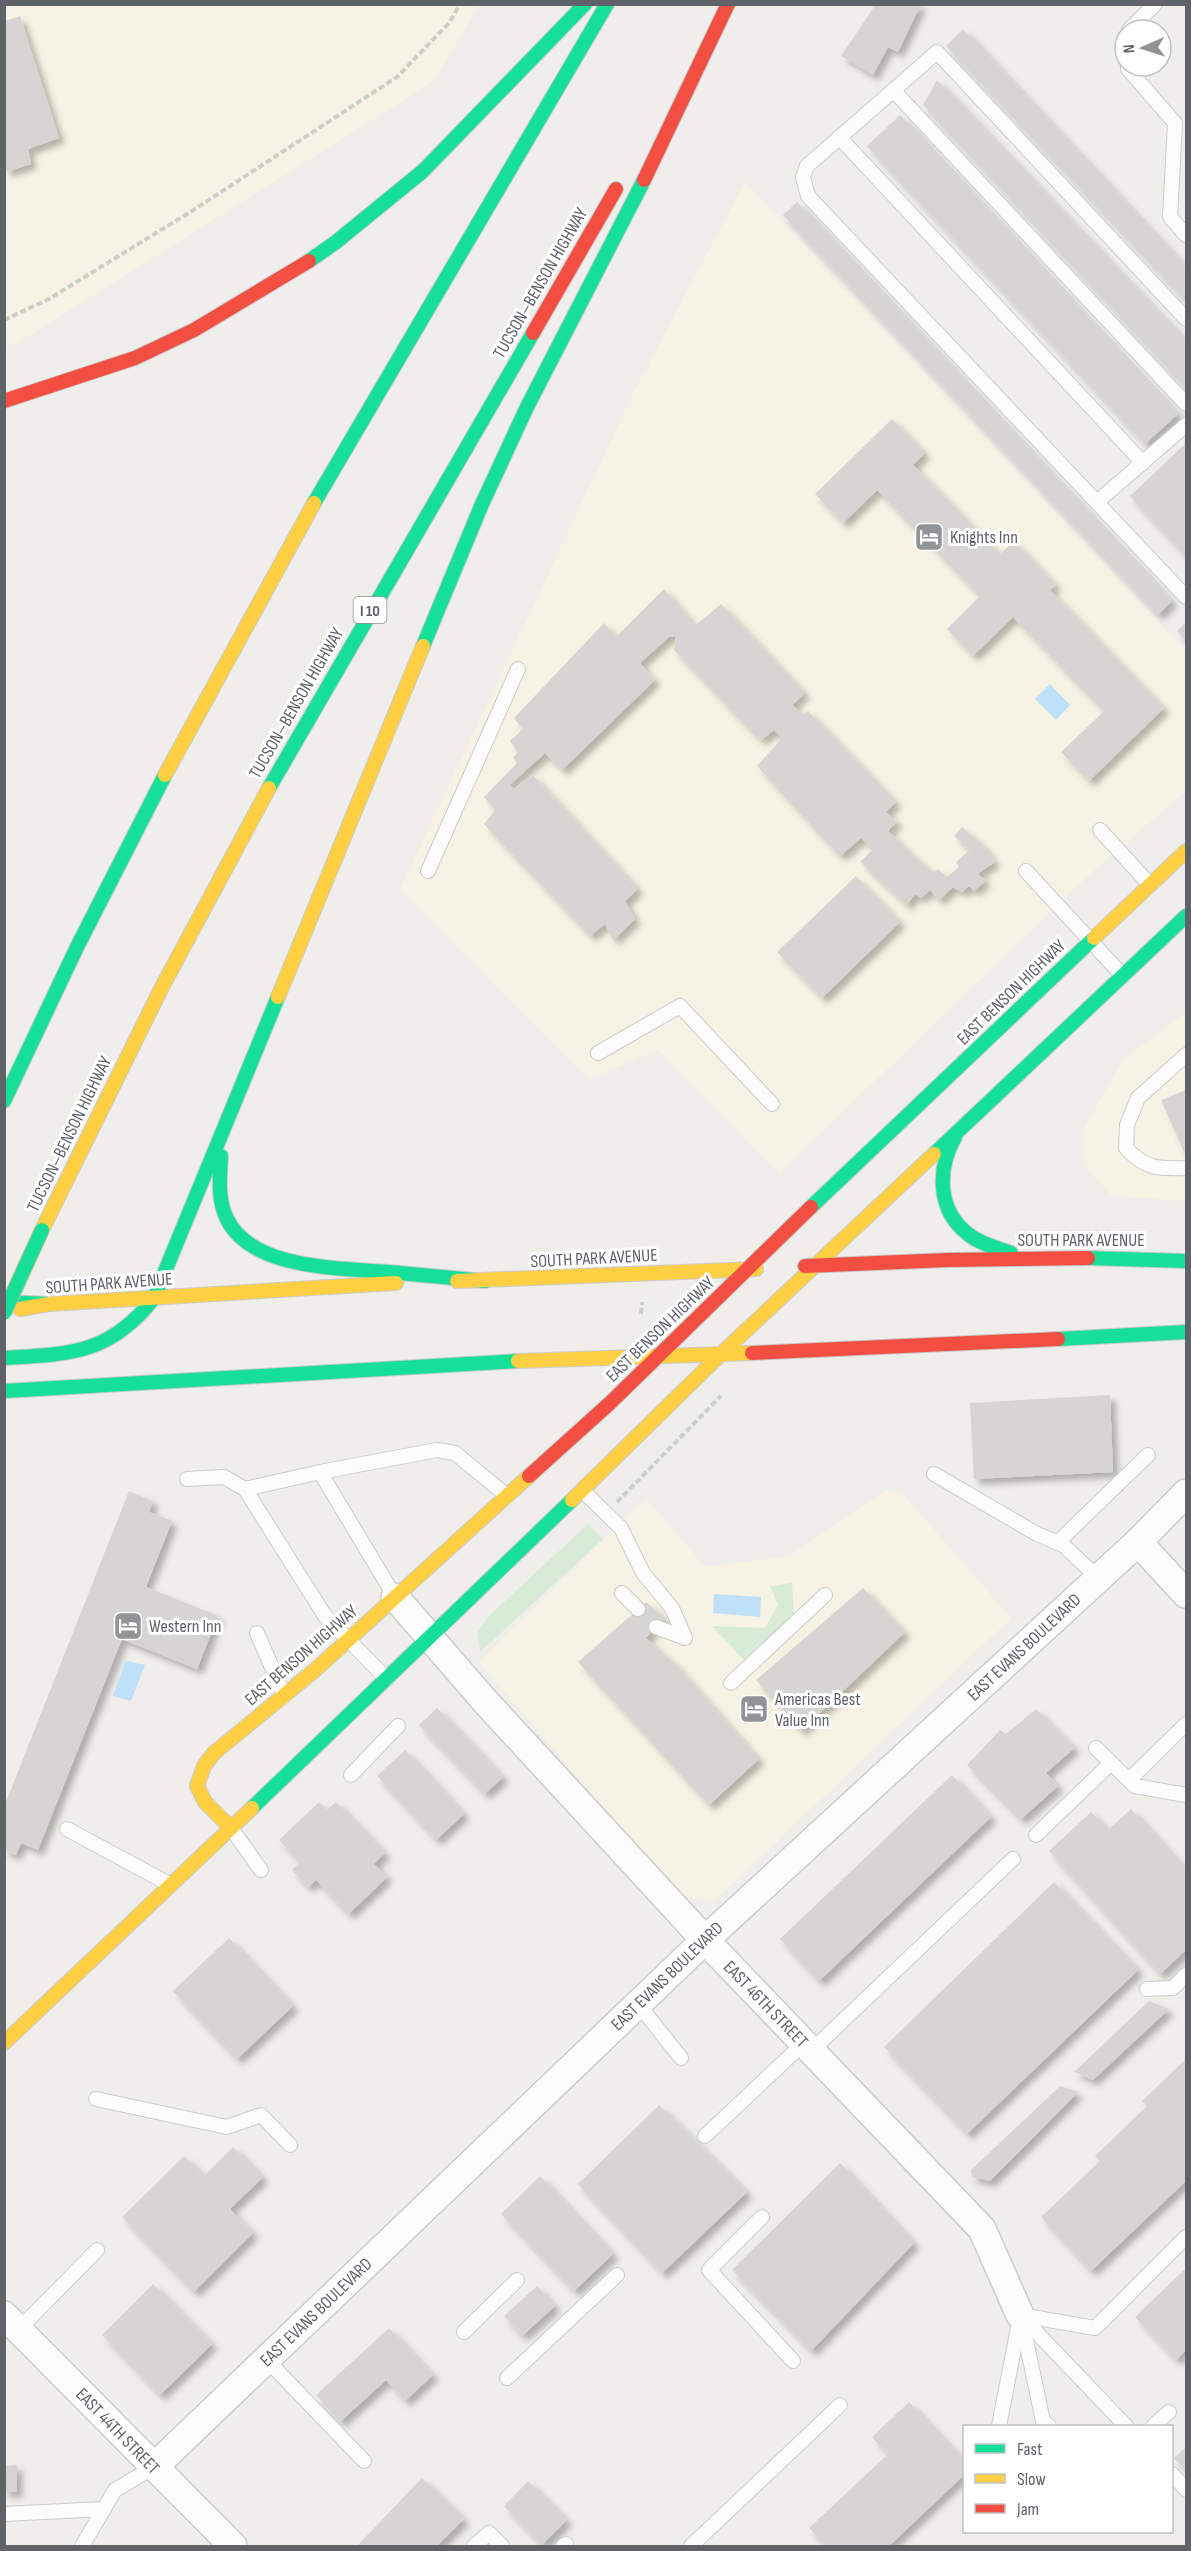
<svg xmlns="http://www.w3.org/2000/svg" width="1191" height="2551" font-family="'Sofia Sans Condensed',sans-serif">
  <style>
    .commercial { fill: #f7f3e4 }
    .green { fill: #d8ebd6 }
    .water { fill: #bfe0f9 }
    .building { fill: #d6d5d3; filter: url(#shadow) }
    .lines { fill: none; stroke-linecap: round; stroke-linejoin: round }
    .lane-casing { stroke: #cbcccc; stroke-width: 16 }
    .street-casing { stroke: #cbcccc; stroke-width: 30 }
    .fast-casing { stroke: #cacacb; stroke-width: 16 }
    .slow-casing { stroke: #cacacb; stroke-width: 16 }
    .jam-casing { stroke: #cacacb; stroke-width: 16 }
    .path { stroke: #cacfcc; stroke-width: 4; stroke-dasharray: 6 3; stroke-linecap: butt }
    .lane { stroke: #fdfcfc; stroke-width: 14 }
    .street { stroke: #fdfcfc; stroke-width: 27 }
    .fast { stroke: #16e098; stroke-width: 14 }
    .slow { stroke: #ffcf43; stroke-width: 14 }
    .jam { stroke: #f24e42; stroke-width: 14 }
    .fast-bridge-casing { stroke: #c8b996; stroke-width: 16; stroke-linecap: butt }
    .fast-bridge { stroke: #16e098; stroke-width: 14 }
    .labels { text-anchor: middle; stroke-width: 6; stroke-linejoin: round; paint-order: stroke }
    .shield { fill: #fff; stroke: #8f9295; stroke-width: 1.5 }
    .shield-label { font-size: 16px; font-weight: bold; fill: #5f6368 }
    .street-label { font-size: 18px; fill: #5f6368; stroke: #fff }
    .poi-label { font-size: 18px; fill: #5f6368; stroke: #fff; text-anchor: start }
  </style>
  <defs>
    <filter id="shadow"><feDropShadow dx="5.5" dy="5.5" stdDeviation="3" flood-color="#0004"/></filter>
  </defs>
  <rect width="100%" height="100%" fill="#efeeea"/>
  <g class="commercial">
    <polygon points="5,5 479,5 434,81 19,342 5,347"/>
    <polygon points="745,182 1186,651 1186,791 1092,872 779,1173 658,1050 589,1079 400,889 635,390"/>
    <polygon points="1186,1012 1186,1201 1112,1196 1084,1165 1083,1130 1123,1060"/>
    <polygon points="885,1491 901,1492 1011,1618 713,1902 679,1895 479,1662 646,1498 705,1567 789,1556"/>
  </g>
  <g class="green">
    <polygon points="588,1524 603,1539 480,1652 477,1632 490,1615"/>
    <polygon points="792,1583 794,1614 744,1660 712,1626 765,1628 778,1605 770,1586"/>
  </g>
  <g class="water">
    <polygon points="1050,684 1070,705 1056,720 1035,699"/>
    <polygon points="714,1594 761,1597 760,1617 713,1613"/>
    <polygon points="126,1661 145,1665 131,1701 113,1696"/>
  </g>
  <g class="building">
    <polygon points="876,4 921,4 898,52 888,47 873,75 841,56"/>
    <polygon points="20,16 59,138 28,149 31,164 5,172 5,21"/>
    <polygon points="963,29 1186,267 1186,301 946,46"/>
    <polygon points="937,80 1186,341 1186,388 923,105"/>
    <polygon points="900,115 1178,414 1145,444 867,146"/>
    <polygon points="797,202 1172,601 1158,615 783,215"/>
    <polygon points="892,419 925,453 913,465 1000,554 1014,541 1056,585 1050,590 1164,708 1089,781 1061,752 1104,711 1013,617 973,656 947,629 980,596 877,490 843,523 815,494"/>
    <polygon points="1186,443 1186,556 1130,496"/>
    <polygon points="664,589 695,626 721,604 805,693 792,705 803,714 808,711 896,802 886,812 897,822 888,831 932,873 938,869 947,877 959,867 956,862 970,850 954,836 962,827 982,844 995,862 977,874 986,880 974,891 969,886 962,892 953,887 939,900 930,890 921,898 915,894 907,905 860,862 873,849 861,838 840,856 757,766 782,738 774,730 761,740 754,734 674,650 676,637 669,637 640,663 655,680 562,770 545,753 509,785 514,789 533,775 638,889 625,901 635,919 613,940 605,924 590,936 484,824 495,810 484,797 517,763 513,758 518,752 510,741 523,729 514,718 604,623 616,637"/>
    <polygon points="1186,622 1186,642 1177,631"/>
    <polygon points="856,876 900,922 822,998 777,952"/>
    <polygon points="1186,1090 1186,1150 1184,1152 1161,1100"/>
    <polygon points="1110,1395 1113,1472 974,1479 970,1403"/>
    <polygon points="129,1491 153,1501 149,1512 172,1521 146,1587 218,1616 197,1669 122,1639 38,1850 21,1843 16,1855 4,1850 4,1807"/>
    <polygon points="863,1588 905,1632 801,1731 756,1680"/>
    <polygon points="646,1602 665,1618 646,1638 675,1664 759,1759 709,1805 578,1662"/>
    <polygon points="437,1708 503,1777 485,1794 419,1725"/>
    <polygon points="1036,1709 1074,1748 1046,1773 1058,1786 1021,1819 967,1765 1000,1730 1006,1734"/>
    <polygon points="405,1750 464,1814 436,1840 377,1776"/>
    <polygon points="952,1775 991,1817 819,1981 780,1939"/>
    <polygon points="319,1802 327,1810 336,1802 385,1853 374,1864 387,1877 349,1914 316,1880 308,1887 292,1870 300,1862 279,1840"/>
    <polygon points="1131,1809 1186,1870 1186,1950 1160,1974 1049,1851 1091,1812 1108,1830"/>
    <polygon points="1054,1882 1138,1970 967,2134 884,2047"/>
    <polygon points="229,1938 293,2006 237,2059 173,1991"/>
    <polygon points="1149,2001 1169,2009 1093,2080 1074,2072"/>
    <polygon points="1186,2059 1186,2181 1091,2271 1041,2217 1100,2161 1095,2156 1147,2106 1142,2101"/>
    <polygon points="1060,2086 1078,2092 990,2181 972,2177 971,2170"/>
    <polygon points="659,2105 747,2192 662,2273 578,2184"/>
    <polygon points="233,2147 263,2177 230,2209 253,2233 194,2292 122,2217 184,2156 204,2176"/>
    <polygon points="840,2163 914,2243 811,2351 732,2270"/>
    <polygon points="540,2176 613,2254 574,2291 501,2214"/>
    <polygon points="1186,2268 1186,2350 1176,2360 1135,2317"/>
    <polygon points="153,2284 212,2344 160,2395 102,2335"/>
    <polygon points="537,2286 555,2306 522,2336 504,2316"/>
    <polygon points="389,2328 433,2375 405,2401 386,2380 340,2422 316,2395"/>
    <polygon points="909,2402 964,2461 964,2475 889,2546 826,2546 809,2528 888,2454 872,2437"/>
    <polygon points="1186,2447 1186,2471 1174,2458"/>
    <polygon points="17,2465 17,2492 4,2492 4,2466"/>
    <polygon points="422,2478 464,2519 437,2546 357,2546"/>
    <polygon points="528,2481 567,2520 542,2545 504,2506"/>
  </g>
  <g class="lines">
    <g class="lane-casing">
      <g id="lane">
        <polyline points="1129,30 1155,4"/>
        <polyline points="1128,66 1128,69 1175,123 1170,217 1186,235"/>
        <polyline points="894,91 1186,404"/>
        <polyline points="839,137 1143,463"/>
        <polyline points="1186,319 937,52 807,166 803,177 808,196 1186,597"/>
        <polyline points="1097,502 1186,425"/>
        <polyline points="1100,830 1150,885"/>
        <polyline points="428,871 518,669"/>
        <polyline points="1026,871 1123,976"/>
        <polyline points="598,1053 680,1006 772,1104"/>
        <path d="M1186 1055 1138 1098 1127 1125 1126 1148C1145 1169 1159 1169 1186 1168"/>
        <polyline points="320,1472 395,1597"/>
        <polyline points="934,1474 1037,1534 1063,1545 1098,1578"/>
        <polyline points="187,1479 224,1477 245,1489 325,1616 387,1679"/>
        <polyline points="245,1489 320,1472 437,1450 455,1453 506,1495"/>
        <polyline points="582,1490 621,1528 643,1573 672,1608 685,1638 656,1627"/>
        <polyline points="1057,1543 1148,1455"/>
        <polyline points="622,1593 638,1609"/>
        <polyline points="257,1633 284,1695"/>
        <polyline points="731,1683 825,1595"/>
        <polyline points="1096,1748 1135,1786 1186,1795"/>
        <polyline points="351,1775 398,1726"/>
        <polyline points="1129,1780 1186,1724"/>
        <polyline points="231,1828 261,1870"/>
        <polyline points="67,1829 171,1885"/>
        <polyline points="1036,1835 1111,1763"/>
        <polyline points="1147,1989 1173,1988 1186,1975"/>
        <polyline points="638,2004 681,2058"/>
        <polyline points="811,2051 1013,1859"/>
        <polyline points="96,2099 227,2127 261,2115 290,2145"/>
        <polyline points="705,2136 804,2043"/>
        <polyline points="762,2217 709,2270 793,2361"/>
        <polyline points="1020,2315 1095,2328 1186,2237"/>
        <polyline points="1020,2315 1126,2426"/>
        <polyline points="1021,2317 1043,2421 1049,2426"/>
        <polyline points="19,2329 97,2250"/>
        <polyline points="464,2332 517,2280"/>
        <polyline points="266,2359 364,2461"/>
        <polyline points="507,2378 617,2275"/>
        <polyline points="999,2426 1019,2323"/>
        <polyline points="1153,2426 1169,2412"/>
        <polyline points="1172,2474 1186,2490"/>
        <polyline points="4,2514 104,2509"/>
        <polyline points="82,2546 115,2490 154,2467"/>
        <polyline points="474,2546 489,2533 502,2546"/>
        <polyline points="563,2546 566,2544"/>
        <polyline points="691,2546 840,2405"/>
      </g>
    </g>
    <g class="street-casing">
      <g id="street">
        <polyline points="1138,1542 1186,1594"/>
        <polyline points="395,1597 484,1700 705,1940 982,2229 1020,2315"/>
        <polyline points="4,2315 233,2546"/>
        <polyline points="154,2467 705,1940 1138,1542 1186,1493"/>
      </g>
    </g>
    <g class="fast-casing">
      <g id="fast">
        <polyline points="309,261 336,242 423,171 585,4"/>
        <polyline points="314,503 607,4"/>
        <polyline points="423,646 482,504 527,407 644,180"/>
        <polyline points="269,788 533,333"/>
        <polyline points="4,1101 77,947 165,775"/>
        <path d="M955 1137C937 1169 937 1210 968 1234 980 1244 997 1248 1011 1253"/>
        <polyline points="934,1154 1186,916"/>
        <path d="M221 1156C220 1177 217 1199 227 1219 252 1270 341 1268 389 1272 421 1275 453 1278 485 1281"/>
        <polyline points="811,1207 1094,938"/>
        <polyline points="1088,1258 1186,1261"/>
        <polyline points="4,1302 49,1304"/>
        <polyline points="1058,1339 1186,1332"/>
        <path d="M4 1358C71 1354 110 1354 154 1298L278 997"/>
        <polyline points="4,1391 518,1361"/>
        <polyline points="252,1808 572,1500"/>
      </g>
    </g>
    <g class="slow-casing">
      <g id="slow">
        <polyline points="165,775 314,503"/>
        <polyline points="1094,938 1186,851"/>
        <polyline points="278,997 423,646"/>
        <polyline points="42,1230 162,987 269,788"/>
        <polyline points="457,1281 756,1269"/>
        <polyline points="20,1309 49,1304 396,1283"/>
        <polyline points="518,1361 752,1353"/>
        <polyline points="572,1500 721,1354 934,1154"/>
        <polyline points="231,1828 205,1802 197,1786 204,1766 214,1753 315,1670 529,1476"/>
        <polyline points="4,2043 252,1808"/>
      </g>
    </g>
    <g class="jam-casing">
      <g id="jam">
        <polyline points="644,180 728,4"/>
        <polyline points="533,333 616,189"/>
        <polyline points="4,401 135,358 194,330 309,261"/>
        <polyline points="805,1266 948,1260 1088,1258"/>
        <polyline points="752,1353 1058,1339"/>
        <polyline points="529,1476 610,1403 811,1207"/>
      </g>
    </g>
    <g class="path">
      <polyline points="4,320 49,299 195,209 397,77 450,22 460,4"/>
      <polyline points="641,1314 642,1302"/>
      <polyline points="617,1502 721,1396"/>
    </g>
    <use href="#lane" class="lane"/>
    <use href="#street" class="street"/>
    <use href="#fast" class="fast"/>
    <use href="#slow" class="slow"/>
    <use href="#jam" class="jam"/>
    <g class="fast-bridge-casing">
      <polyline id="fast-bridge" points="4,1313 42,1230"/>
    </g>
    <use href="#fast-bridge" class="fast-bridge"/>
  </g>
  <defs>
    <g id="hotel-square" transform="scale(1.5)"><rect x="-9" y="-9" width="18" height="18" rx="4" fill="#919496" stroke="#fff"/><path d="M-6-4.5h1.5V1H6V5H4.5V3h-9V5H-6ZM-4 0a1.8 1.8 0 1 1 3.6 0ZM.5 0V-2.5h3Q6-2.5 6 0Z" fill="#fff"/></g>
  </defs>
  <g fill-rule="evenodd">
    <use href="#hotel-square" x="929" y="537"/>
    <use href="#hotel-square" x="128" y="1626"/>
    <use href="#hotel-square" x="754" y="1709"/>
  </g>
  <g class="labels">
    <rect class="shield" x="353.5" y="597" width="33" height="26" rx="4.5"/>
    <g class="shield-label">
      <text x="370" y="616">I 10</text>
    </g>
    <g class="street-label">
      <text transform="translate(540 283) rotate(-60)" y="6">TUCSON–BENSON HIGHWAY</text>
      <text transform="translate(296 703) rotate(-60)" y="6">TUCSON–BENSON HIGHWAY</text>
      <text transform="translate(1011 992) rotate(-44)" y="6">EAST BENSON HIGHWAY</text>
      <text transform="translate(69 1134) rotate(-64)" y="6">TUCSON–BENSON HIGHWAY</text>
      <text x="1081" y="1246">SOUTH PARK AVENUE</text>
      <text transform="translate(594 1258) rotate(-3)" y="6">SOUTH PARK AVENUE</text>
      <text transform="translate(109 1283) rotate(-4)" y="6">SOUTH PARK AVENUE</text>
      <text transform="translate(660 1329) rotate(-44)" y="6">EAST BENSON HIGHWAY</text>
      <text transform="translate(1024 1647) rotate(-43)" y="6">EAST EVANS BOULEVARD</text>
      <text transform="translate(301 1655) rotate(-41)" y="6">EAST BENSON HIGHWAY</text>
      <text transform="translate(667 1976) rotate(-44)" y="6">EAST EVANS BOULEVARD</text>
      <text transform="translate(766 2004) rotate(46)" y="6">EAST 46TH STREET</text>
      <text transform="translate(316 2312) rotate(-44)" y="6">EAST EVANS BOULEVARD</text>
      <text transform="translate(118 2431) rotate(46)" y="6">EAST 44TH STREET</text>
    </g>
    <g class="poi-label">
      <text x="950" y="543">Knights Inn</text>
      <text x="149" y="1632">Western Inn</text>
      <text x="775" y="1705">Americas Best<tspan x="775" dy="21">Value Inn</tspan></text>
    </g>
  </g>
  <rect width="1191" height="2551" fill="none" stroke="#5f6368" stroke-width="12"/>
  <rect x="963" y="2425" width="210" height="108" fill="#ffffff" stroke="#bfc1c3" stroke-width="1.5"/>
  <rect x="975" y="2444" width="30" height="9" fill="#16e098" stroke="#bfc1c3" stroke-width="1.5"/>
  <text x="1017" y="2455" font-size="18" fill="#5f6368">Fast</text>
  <rect x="975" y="2474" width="30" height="9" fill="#ffcf43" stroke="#bfc1c3" stroke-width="1.5"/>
  <text x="1017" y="2485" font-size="18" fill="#5f6368">Slow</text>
  <rect x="975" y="2504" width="30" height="9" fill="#f24e42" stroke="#bfc1c3" stroke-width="1.5"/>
  <text x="1017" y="2515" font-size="18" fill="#5f6368">Jam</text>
  <g transform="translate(1143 48) rotate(267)"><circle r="28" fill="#ffffff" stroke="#bfc1c3" stroke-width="1.5"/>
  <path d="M0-4.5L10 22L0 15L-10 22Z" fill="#919496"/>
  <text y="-9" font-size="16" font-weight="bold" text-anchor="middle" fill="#5f6368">N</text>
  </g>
</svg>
